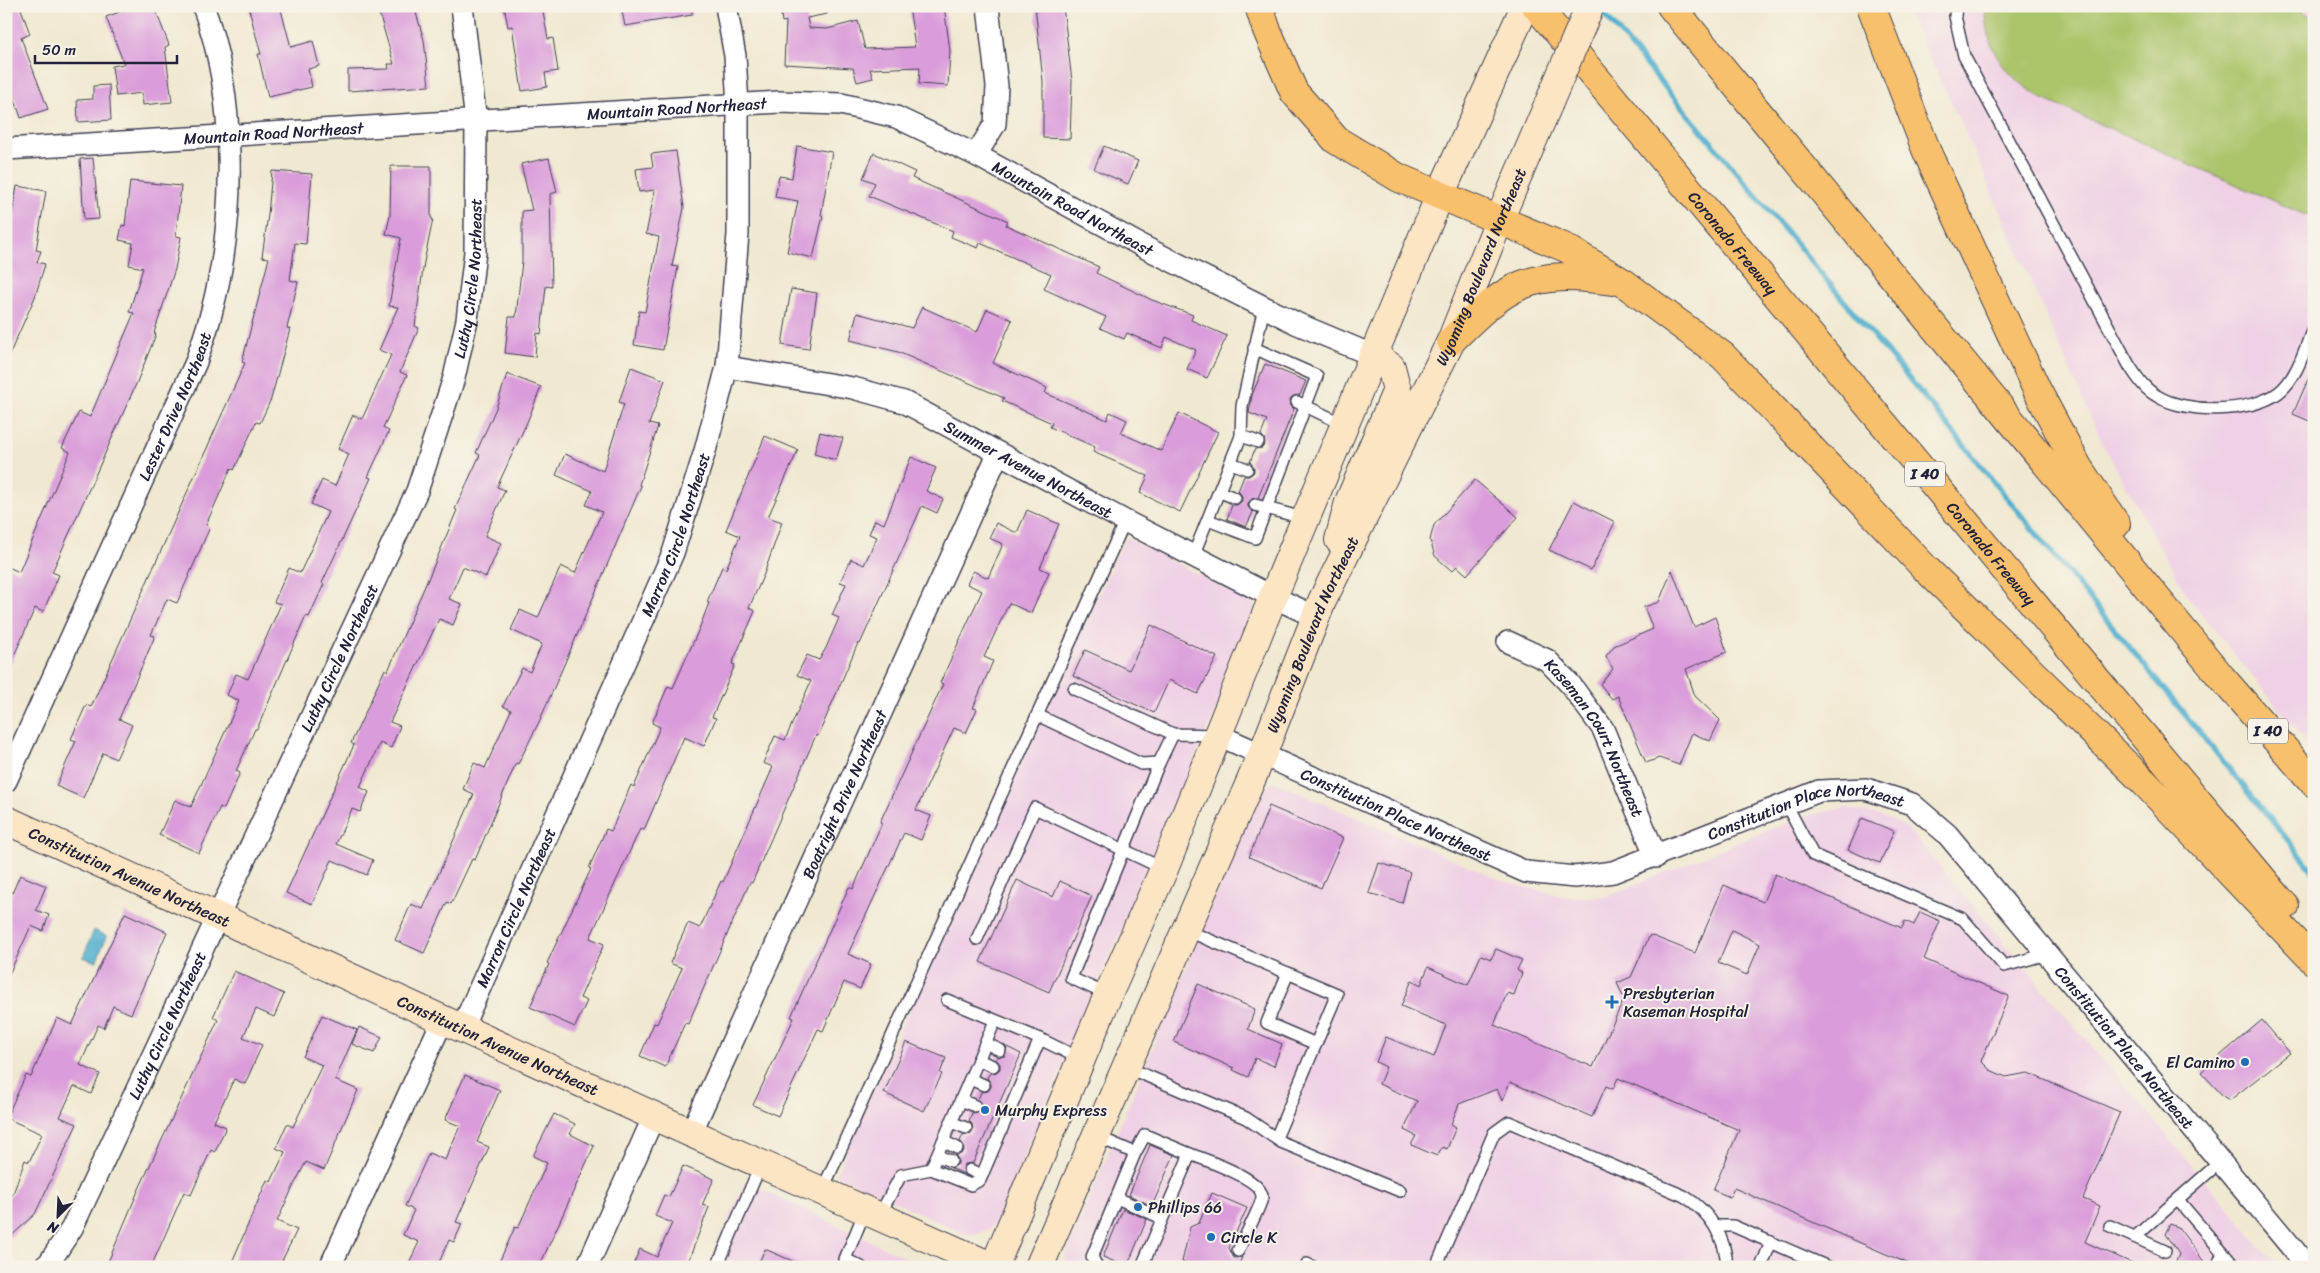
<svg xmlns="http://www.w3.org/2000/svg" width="2320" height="1273" font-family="Sriracha,sans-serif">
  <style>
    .built { fill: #f0d0e5 }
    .green { fill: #abc56b; stroke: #667453 }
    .water { fill: #4fafce; stroke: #386884 }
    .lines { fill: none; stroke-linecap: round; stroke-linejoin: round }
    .stream { stroke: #4fafce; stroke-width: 5.5 }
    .building { fill: #da9cda; fill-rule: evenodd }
    .lane-casing { stroke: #414052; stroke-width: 14 }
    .street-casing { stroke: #414052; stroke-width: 24 }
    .secondary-casing { stroke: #414052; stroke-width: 30 }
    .highway-casing { stroke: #414052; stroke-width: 30 }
    .lane { stroke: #fff; stroke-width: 11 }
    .street { stroke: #fff; stroke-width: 21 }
    .secondary { stroke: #fce5c4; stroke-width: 28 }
    .highway { stroke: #f8bf6c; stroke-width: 28 }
    .secondary-bridge-casing { stroke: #414052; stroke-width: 30; stroke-linecap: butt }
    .secondary-bridge { stroke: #fce5c4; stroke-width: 28 }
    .poi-dot { fill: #1f6fb2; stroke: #f7f3e8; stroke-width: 2 }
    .labels { text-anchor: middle; stroke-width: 4; stroke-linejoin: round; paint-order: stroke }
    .shield { fill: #f7f3e8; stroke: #62616f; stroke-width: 1 }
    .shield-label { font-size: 15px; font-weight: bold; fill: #22223b }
    .street-label { font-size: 16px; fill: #22223b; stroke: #f7f3e8 }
    .poi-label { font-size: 16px; fill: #22223b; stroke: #f7f3e8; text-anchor: start }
  </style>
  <rect width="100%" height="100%" fill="#f7f3e8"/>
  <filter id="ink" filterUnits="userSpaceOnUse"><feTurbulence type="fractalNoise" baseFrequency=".02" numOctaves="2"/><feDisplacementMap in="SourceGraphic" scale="10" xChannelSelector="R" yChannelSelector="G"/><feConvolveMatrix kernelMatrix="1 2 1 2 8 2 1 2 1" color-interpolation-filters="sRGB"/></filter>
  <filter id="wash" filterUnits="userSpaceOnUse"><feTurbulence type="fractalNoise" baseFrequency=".0096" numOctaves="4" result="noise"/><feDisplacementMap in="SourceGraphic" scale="20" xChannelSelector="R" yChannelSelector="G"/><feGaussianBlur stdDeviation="1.12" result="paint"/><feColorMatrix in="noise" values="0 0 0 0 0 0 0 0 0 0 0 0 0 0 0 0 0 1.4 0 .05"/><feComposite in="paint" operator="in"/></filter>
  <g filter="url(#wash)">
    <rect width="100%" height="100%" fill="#f0e9d1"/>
    <g class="built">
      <polygon points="1905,6 2314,6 2314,752 2187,596 2102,443 1962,125"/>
      <polygon points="1128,538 1252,603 1256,609 1255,619 996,1221 989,1229 975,1235 963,1233 836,1175 930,963 1124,540"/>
      <polygon points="1274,782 1503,881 1565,897 1605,897 1803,816 1846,808 1884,816 1907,828 2278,1267 1061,1267 1254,804 1264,787"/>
      <polygon points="745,1182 925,1267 708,1267"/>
    </g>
    <path class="green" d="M1986 6H2289L2314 17V216L2305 215 2041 98C2014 79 1994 64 1987 30 1986 21 1984 15 1986 6Z"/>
    <polygon class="water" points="94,930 107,936 96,962 83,957"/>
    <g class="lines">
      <polyline class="stream" points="1599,8 1902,370 2314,872"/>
    </g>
    <g id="blocks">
      <g class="building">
        <polygon points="6,6 20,6 30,34 21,38 48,109 21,118 6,73"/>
        <polygon points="135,6 154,6 169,45 165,47 172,102 143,105 142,93 116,96 112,66 124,64 106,17"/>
        <polygon points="248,6 280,6 291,47 313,41 319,66 308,69 312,87 268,97 258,54 261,54"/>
        <polygon points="377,6 414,6 424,40 429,86 348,91 348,70 389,69 388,64 394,64"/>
        <polygon points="504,6 542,6 548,39 553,38 558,71 545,73 547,87 522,91 512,26 508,27"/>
        <polygon points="621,6 692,6 692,15 625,26"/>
        <polygon points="780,6 827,6 827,14 807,18 809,28 827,29 858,21 865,49 915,47 909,6 944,6 950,51 948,86 919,84 920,67 870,69 873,78 857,82 853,68 784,64 786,21 782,22"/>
        <polygon points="1035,6 1063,6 1072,81 1070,139 1043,138 1043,81"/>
        <polygon points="109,85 111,120 78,122 77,100 93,99 93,86"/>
        <polygon points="797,146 832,152 821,215 823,216 813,258 787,252 798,201 775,197 779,176 792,178"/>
        <polygon points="1104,146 1138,161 1128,184 1094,169"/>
        <polygon points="676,151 684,208 672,266 678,267 663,350 634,345 639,311 645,312 659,237 646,234 655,190 639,192 636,169 653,167 651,154"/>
        <polygon points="874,153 915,172 912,178 1008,221 1006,225 1099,267 1096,273 1152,300 1193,315 1191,320 1227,336 1207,378 1187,369 1196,350 1166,337 1162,348 1127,333 1124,339 1100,328 1106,317 1044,289 1051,274 980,243 978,248 951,237 953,231 869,196 875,183 863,178"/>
        <polygon points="93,158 99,219 84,220 80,159"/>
        <polygon points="549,158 557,192 550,194 552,287 546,286 541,334 537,333 535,357 505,353 509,317 516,317 522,261 522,211 532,210 521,164"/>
        <polygon points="391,166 431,166 431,218 433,219 424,262 415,326 419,328 400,372 407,375 383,428 389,431 368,477 371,478 322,583 324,584 309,617 306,616 257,729 255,729 236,771 240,773 224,809 220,807 199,853 159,835 175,800 191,807 239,701 227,695 236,674 248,679 281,604 274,602 289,568 300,573 328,512 311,504 322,480 335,486 349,454 338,449 353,415 362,419 391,355 379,350 398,307 389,306 401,238 386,234 390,215"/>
        <polygon points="272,171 312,174 306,244 295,243 290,280 298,282 287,328 290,329 271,399 260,423 256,422 234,470 231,468 206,525 210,527 177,603 167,599 151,635 155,636 119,719 132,725 116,759 103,753 83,798 56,786 76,741 71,739 86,705 91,707 245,363 242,362 269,258 262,257 268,215"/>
        <polygon points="130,181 181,186 176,236 181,237 175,269 154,333 156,334 137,382 52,572 59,575 43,612 35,608 6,674 6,566 19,572 70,452 62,448 79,412 90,417 134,313 129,312 143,268 129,265 133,243 119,240 122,225 125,226"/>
        <polygon points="17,186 46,191 36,250 41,251 37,262 45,264 35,297 6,362 6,220 11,220"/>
        <polygon points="791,289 817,293 809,349 782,345"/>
        <polygon points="922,307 977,332 987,309 1012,320 993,363 1047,388 1045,393 1107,420 1110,412 1127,420 1121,433 1161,451 1179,413 1218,432 1180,512 1140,493 1148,476 1093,452 1095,447 1050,427 1052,423 1002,401 1004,398 898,352 850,340 857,313 912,328"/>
        <polygon points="1265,364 1306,381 1300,395 1293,396 1290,399 1291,406 1294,409 1258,498 1253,498 1248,503 1248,507 1253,512 1246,527 1227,519 1232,505 1237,505 1242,501 1242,496 1238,491 1244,476 1249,476 1254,472 1254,467 1250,462 1255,449 1262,448 1265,444 1264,438 1261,435 1267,420 1249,413 1252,395"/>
        <polygon points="2314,366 2314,423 2293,414"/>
        <polygon points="631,367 665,380 649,424 658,426 639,485 641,486 577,635 539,722 518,764 516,763 475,860 472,859 451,904 447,902 424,953 395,940 411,904 423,909 474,794 463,789 474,763 485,768 511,710 503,706 522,668 530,672 542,644 511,630 520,610 538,618 561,566 575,573 602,512 586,505 592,491 556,475 565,454 603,471 624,404 619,402"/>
        <polygon points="507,374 541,387 528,420 497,487 505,490 485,536 501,543 486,577 463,567 449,599 462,604 453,625 439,619 390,722 400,726 391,748 380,743 360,787 369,792 360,812 352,809 336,844 373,860 367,875 332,860 312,904 286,893 354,745 351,743 366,711 385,669 388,671 438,556 457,510 455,509 480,455 476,453 496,408"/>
        <polygon points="820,432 843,438 836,460 814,454"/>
        <polygon points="765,436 798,450 768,517 782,522 764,574 749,608 755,611 732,664 735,665 712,717 716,718 704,746 684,737 644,830 640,829 590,938 604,944 580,998 587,1001 575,1027 530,1007 549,964 547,963 591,869 589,868 606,829 611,831 631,785 634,787 660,727 652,723 668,686 673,688 699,629 709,603 707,602 722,567 726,569 740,536 726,530"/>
        <polygon points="911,457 936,468 926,491 943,499 937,513 922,506 860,644 858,643 818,736 816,735 752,883 750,882 688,1024 685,1023 665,1067 640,1056 654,1023 657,1024 682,968 670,963 688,923 700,928 721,881 723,882 773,767 763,763 775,736 785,740 811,681 797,675 807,655 819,660 826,648 839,618 832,615 846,584 840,582 851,559 864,565 877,537 869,534 875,520 884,524"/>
        <polygon points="1475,480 1518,517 1467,575 1457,566 1452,571 1435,556 1430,540 1434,525"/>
        <polygon points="1574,501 1615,522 1591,570 1549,550"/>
        <polygon points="1027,510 1059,524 1040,568 1049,572 1031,613 1009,603 984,657 993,661 973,708 977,709 966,733 954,728 916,810 931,816 921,840 904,833 848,954 871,964 860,989 844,982 823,1031 818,1029 778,1116 753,1105 794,1018 791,1017 849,887 853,889 882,823 880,822 943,684 940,683 982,591 967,584 973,571 988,578 1003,544 989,538 996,523 1017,533"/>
        <polygon points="1672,570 1694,627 1715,617 1727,652 1686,669 1695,696 1720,720 1710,741 1692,733 1679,765 1659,758 1646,763 1618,696 1612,699 1600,684 1613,669 1606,656 1614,646 1653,629 1644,607 1659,602"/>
        <polygon points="1151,625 1217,657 1198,694 1169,680 1154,713 1073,676 1085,650 1129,670"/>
        <polygon points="1269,806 1343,838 1321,888 1249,857"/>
        <polygon points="1862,818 1894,831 1880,863 1848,850"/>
        <polygon points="1379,863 1410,872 1402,903 1369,893"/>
        <path d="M1775 874 1902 928 1905 921 1914 925 1920 912 1940 921 1924 959 2009 996 1981 1061 1990 1070 2006 1077 2028 1073 2120 1112 2083 1199 2100 1206 2085 1242 2141 1267H1916L1734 1188 1730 1197 1713 1190 1739 1130 1618 1078 1613 1089 1606 1086 1592 1117 1510 1082 1502 1101 1497 1089 1459 1104 1451 1124 1456 1127 1447 1149 1442 1147 1437 1156 1411 1145 1416 1136 1404 1130 1417 1101 1379 1084 1386 1067 1376 1062 1386 1037 1434 1057 1446 1025 1401 1006 1412 980 1421 985 1428 967 1468 985 1481 955 1491 959 1496 949 1522 960 1517 970 1522 973 1514 995 1507 993 1494 1025 1593 1067 1624 999 1617 983 1631 977 1650 935 1695 953 1724 885 1763 902ZM1732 930 1760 944 1747 975 1718 963Z"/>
        <polygon points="20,875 46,886 36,910 49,915 43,931 31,926 6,981 6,907"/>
        <polygon points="1017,880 1053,897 1060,881 1092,896 1049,992 980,962"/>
        <polygon points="125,913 167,932 131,1014 113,1006 104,1028 98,1025 80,1065 100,1074 91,1094 74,1086 60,1117 77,1124 35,1214 6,1241 6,1200 13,1194 25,1160 29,1162 42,1134 6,1118 26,1075 31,1077 57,1018 72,1025"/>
        <polygon points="234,971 284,994 274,1017 256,1009 243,1037 262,1045 245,1084 234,1079 214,1122 226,1127 215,1152 211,1150 191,1195 184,1192 151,1267 106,1267 138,1191 218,1020 213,1017"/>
        <polygon points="1198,984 1255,1009 1248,1029 1282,1044 1274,1066 1255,1058 1248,1077 1233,1070 1234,1068 1174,1042"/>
        <polygon points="322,1015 357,1030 335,1080 358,1090 324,1170 306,1162 294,1185 277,1221 297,1230 279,1267 230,1267 267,1180 271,1182 285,1152 276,1148 287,1124 293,1127 322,1065 303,1057"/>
        <polygon points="2262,1020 2290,1053 2230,1100 2224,1097 2201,1072"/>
        <polygon points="359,1027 382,1037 374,1053 352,1044"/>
        <polygon points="906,1042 946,1058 940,1073 942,1074 924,1111 884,1093"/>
        <polygon points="1007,1047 1021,1054 973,1163 965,1164 963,1168 964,1174 951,1168 958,1164 958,1159 955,1155 961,1154 964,1151 963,1144 960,1141 963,1135 970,1134 973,1130 972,1124 969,1121 972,1113 979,1112 982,1108 981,1102 978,1099 981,1092 988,1091 991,1087 991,1084 987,1078 990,1073 995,1073 1000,1069 1000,1064 996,1059 997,1057 1005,1056"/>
        <polygon points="465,1075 500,1090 477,1142 489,1147 456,1222 462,1224 454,1242 449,1240 437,1267 407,1267 419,1242 403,1235 414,1210 405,1206 429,1153 445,1160 460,1126 445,1120"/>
        <polygon points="554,1114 575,1124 570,1134 594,1146 539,1267 497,1267 515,1227 518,1228 547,1163 533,1156"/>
        <polygon points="1150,1145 1174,1155 1152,1206 1129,1195"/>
        <polygon points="683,1166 714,1179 702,1205 709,1207 686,1267 632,1267 640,1249 657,1257 672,1223 655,1216 664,1195 669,1197"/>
        <polygon points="1212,1193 1247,1208 1229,1248 1234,1258 1242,1257 1238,1267 1193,1267 1182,1262 1190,1227 1199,1223"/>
        <polygon points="1123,1209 1147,1219 1127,1267 1103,1257"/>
        <polygon points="2170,1224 2178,1227 2208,1267 2174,1267 2179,1254 2165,1234"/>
        <polygon points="765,1249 806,1267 757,1267"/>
      </g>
    </g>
  </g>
  <g filter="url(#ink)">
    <use href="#blocks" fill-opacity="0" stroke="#414052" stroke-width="1"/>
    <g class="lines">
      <g class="lane-casing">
        <g id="lane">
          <path d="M1956 6 1955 16 1964 56 2129 365C2137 377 2144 389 2157 396 2186 414 2250 413 2278 393 2297 379 2305 348 2314 326"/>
          <polyline points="1297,402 1345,425"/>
          <polyline points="1241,436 1258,442"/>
          <polyline points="1231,463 1247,469"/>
          <polyline points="1220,492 1235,498"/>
          <polyline points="1255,505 1292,515 1305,521"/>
          <polyline points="1208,520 1255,538 1317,376 1254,348"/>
          <polyline points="1193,556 1241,436 1242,406 1264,307"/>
          <polyline points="1074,689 1173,734 1218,735"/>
          <polyline points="1037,715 1141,764 1159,763 1173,734"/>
          <polyline points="1786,804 1813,855 1963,919 2004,966 2047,954"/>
          <polyline points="1186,930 1337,994 1276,1138"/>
          <polyline points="977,939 1035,808 1164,869"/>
          <polyline points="1288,973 1267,1023 1316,1044"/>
          <polyline points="1108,995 1071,978 1159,763"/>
          <polyline points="947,1000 1040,1039"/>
          <polyline points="985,1043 1000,1050"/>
          <polyline points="978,1060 993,1066"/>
          <polyline points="1126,1067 1246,1118 1281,1142 1400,1191"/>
          <polyline points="970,1079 984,1085"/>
          <polyline points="961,1100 975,1106"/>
          <polyline points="951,1122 966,1128"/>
          <polyline points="1096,1136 1135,1153 1092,1257 1097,1267"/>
          <polyline points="943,1141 957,1148"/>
          <polyline points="1135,1153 1145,1135 1190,1154 1143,1264 1144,1267"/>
          <path d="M1190 1154C1205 1160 1264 1179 1262 1198 1260 1208 1243 1240 1238 1251"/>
          <polyline points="937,1156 951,1161"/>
          <polyline points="931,1169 995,1021"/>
          <polyline points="970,1170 982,1175"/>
          <polyline points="822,1191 1125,521"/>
          <polyline points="1117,1198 1162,1218"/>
          <polyline points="2178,1200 2235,1267"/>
          <polyline points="879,1216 901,1175 931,1169 971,1185 980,1180 1040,1039 1081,1059"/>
          <polyline points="1715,1226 1733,1226 1828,1267"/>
          <polyline points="2110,1226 2165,1251"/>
          <polyline points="2135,1237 2220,1162"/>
          <polyline points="1307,1264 1313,1267"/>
          <polyline points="717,1267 761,1164"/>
          <polyline points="861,1267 845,1259 865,1211"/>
          <path d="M1436 1267 1494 1133 1509 1122 1684 1196C1709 1211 1726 1237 1727 1267"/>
          <polyline points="1761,1267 1771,1242"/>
          <polyline points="2217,1267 2223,1253"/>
        </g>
      </g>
      <g class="street-casing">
        <g id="street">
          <path id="s1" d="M6 149 779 102 841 104 896 117 976 155 1144 247 1298 324 1374 356"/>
          <polyline points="976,155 995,124 997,86 988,6"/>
          <path id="s2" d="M727 367 853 388 904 402 1125 521 1273 597 1316 617"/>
          <path id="s3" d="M1508 642 1547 660 1570 684 1603 729 1656 857"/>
          <path id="s4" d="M1218 735 1526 872 1575 877 1613 872 1819 791 1866 789 1912 804 1947 834 2308 1267"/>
          <path id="s5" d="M6 781 196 362C201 346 207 330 211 314 236 222 237 96 203 6"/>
          <path id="s6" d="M462 1028 673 553 705 451 727 367 738 234V105L735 56 726 6"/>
          <path id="s7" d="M691 1133 998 454"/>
          <path id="s8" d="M44 1267 49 1263 72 1228 417 491 454 378 467 320 475 252 476 121 462 6"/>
          <polyline points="330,1267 443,1019"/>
          <polyline points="587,1267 654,1116"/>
        </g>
      </g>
      <g class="secondary-casing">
        <g id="secondary">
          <polyline points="1339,540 1349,502 1397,390 1391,367 1374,356"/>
          <path id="s9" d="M6 820 691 1133 993 1267"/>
          <polyline points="994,1267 1108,995 1164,869 1273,597 1440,195 1525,6"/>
          <path id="s10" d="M1039 1267 1262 755 1322 601 1451 341 1500 218 1548 105"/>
        </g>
      </g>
      <g class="highway-casing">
        <g id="highway">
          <polyline points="1259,6 1266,28 1294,92 1336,140 1399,178 1566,248 1624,283 1723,356 1925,568 2143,781 2314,961"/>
          <path id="s11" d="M1536 6 2285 906"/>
          <polyline points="1671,6 2222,678 2314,783"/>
          <polyline points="1871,6 1927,152 2037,390 2078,467 2116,524"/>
          <path d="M1451 341C1509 283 1529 269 1613 281"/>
        </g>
      </g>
      <use href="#lane" class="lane"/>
      <use href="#street" class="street"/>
      <use href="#secondary" class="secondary"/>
      <use href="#highway" class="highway"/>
      <g class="secondary-bridge-casing">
        <polyline id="secondary-bridge" points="1548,105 1590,6"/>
      </g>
      <use href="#secondary-bridge" class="secondary-bridge"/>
    </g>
  </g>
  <g class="poi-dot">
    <path d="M1609.5 994.5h5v5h5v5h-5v5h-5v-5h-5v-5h5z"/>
    <circle cx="2245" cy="1062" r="5"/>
    <circle cx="985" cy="1110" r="5"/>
    <circle cx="1138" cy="1207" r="5"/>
    <circle cx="1211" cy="1237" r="5"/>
  </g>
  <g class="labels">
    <g class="shield">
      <rect x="1905" y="461.5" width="40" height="25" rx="4"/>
      <rect x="2248" y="718.5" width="40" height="25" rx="4"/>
    </g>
    <g class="shield-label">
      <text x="1925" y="479">I 40</text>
      <text x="2268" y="736">I 40</text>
    </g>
    <g class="street-label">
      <text dy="6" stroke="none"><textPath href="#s1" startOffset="672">Mountain Road Northeast</textPath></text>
      <text dy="6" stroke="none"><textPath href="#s1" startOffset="268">Mountain Road Northeast</textPath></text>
      <text dy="6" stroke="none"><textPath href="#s1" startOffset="1092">Mountain Road Northeast</textPath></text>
      <text dy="6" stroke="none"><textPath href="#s11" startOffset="308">Coronado Freeway</textPath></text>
      <text dy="6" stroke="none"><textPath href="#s10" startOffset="1094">Wyoming Boulevard Northeast</textPath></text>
      <text dy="6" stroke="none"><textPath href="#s8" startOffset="1082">Luthy Circle Northeast</textPath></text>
      <text dy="6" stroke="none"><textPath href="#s5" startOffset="411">Lester Drive Northeast</textPath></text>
      <text dy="6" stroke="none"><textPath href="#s2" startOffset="322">Summer Avenue Northeast</textPath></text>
      <text dy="6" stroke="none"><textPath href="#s6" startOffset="538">Marron Circle Northeast</textPath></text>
      <text dy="6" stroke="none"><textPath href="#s11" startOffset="712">Coronado Freeway</textPath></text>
      <text dy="6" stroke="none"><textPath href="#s10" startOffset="689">Wyoming Boulevard Northeast</textPath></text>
      <text dy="6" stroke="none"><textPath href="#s8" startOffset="678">Luthy Circle Northeast</textPath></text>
      <text dy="6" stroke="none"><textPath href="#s3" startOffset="135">Kaseman Court Northeast</textPath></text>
      <text dy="6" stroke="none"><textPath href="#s7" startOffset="372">Boatright Drive Northeast</textPath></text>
      <text dy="6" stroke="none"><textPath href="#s4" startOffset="195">Constitution Place Northeast</textPath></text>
      <text dy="6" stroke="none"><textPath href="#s4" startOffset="630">Constitution Place Northeast</textPath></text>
      <text dy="6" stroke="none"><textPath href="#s9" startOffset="136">Constitution Avenue Northeast</textPath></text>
      <text dy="6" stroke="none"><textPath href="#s6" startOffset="132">Marron Circle Northeast</textPath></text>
      <text dy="6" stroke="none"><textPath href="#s8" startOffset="272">Luthy Circle Northeast</textPath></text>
      <text dy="6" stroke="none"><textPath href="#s9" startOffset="541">Constitution Avenue Northeast</textPath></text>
      <text dy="6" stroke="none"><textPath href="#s4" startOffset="1065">Constitution Place Northeast</textPath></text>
    </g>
    <g class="poi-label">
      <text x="1623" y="999">Presbyterian<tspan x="1623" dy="18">Kaseman Hospital</tspan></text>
      <text x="2235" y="1068" text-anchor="end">El Camino</text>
      <text x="995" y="1116">Murphy Express</text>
      <text x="1148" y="1213">Phillips 66</text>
      <text x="1221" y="1243">Circle K</text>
    </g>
  </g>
  <rect width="2320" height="1273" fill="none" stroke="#f7f3e8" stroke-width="25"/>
  <g transform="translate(58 1216) rotate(204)" stroke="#f7f3e8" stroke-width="4" paint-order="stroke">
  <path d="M0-4L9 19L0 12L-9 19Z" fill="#22223b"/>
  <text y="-8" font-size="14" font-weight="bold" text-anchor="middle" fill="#22223b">N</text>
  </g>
  <path d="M35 55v8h142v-8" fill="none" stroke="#22223b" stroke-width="2.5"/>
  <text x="42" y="55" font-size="15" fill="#22223b" stroke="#f7f3e8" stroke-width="4" paint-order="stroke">50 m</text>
</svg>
